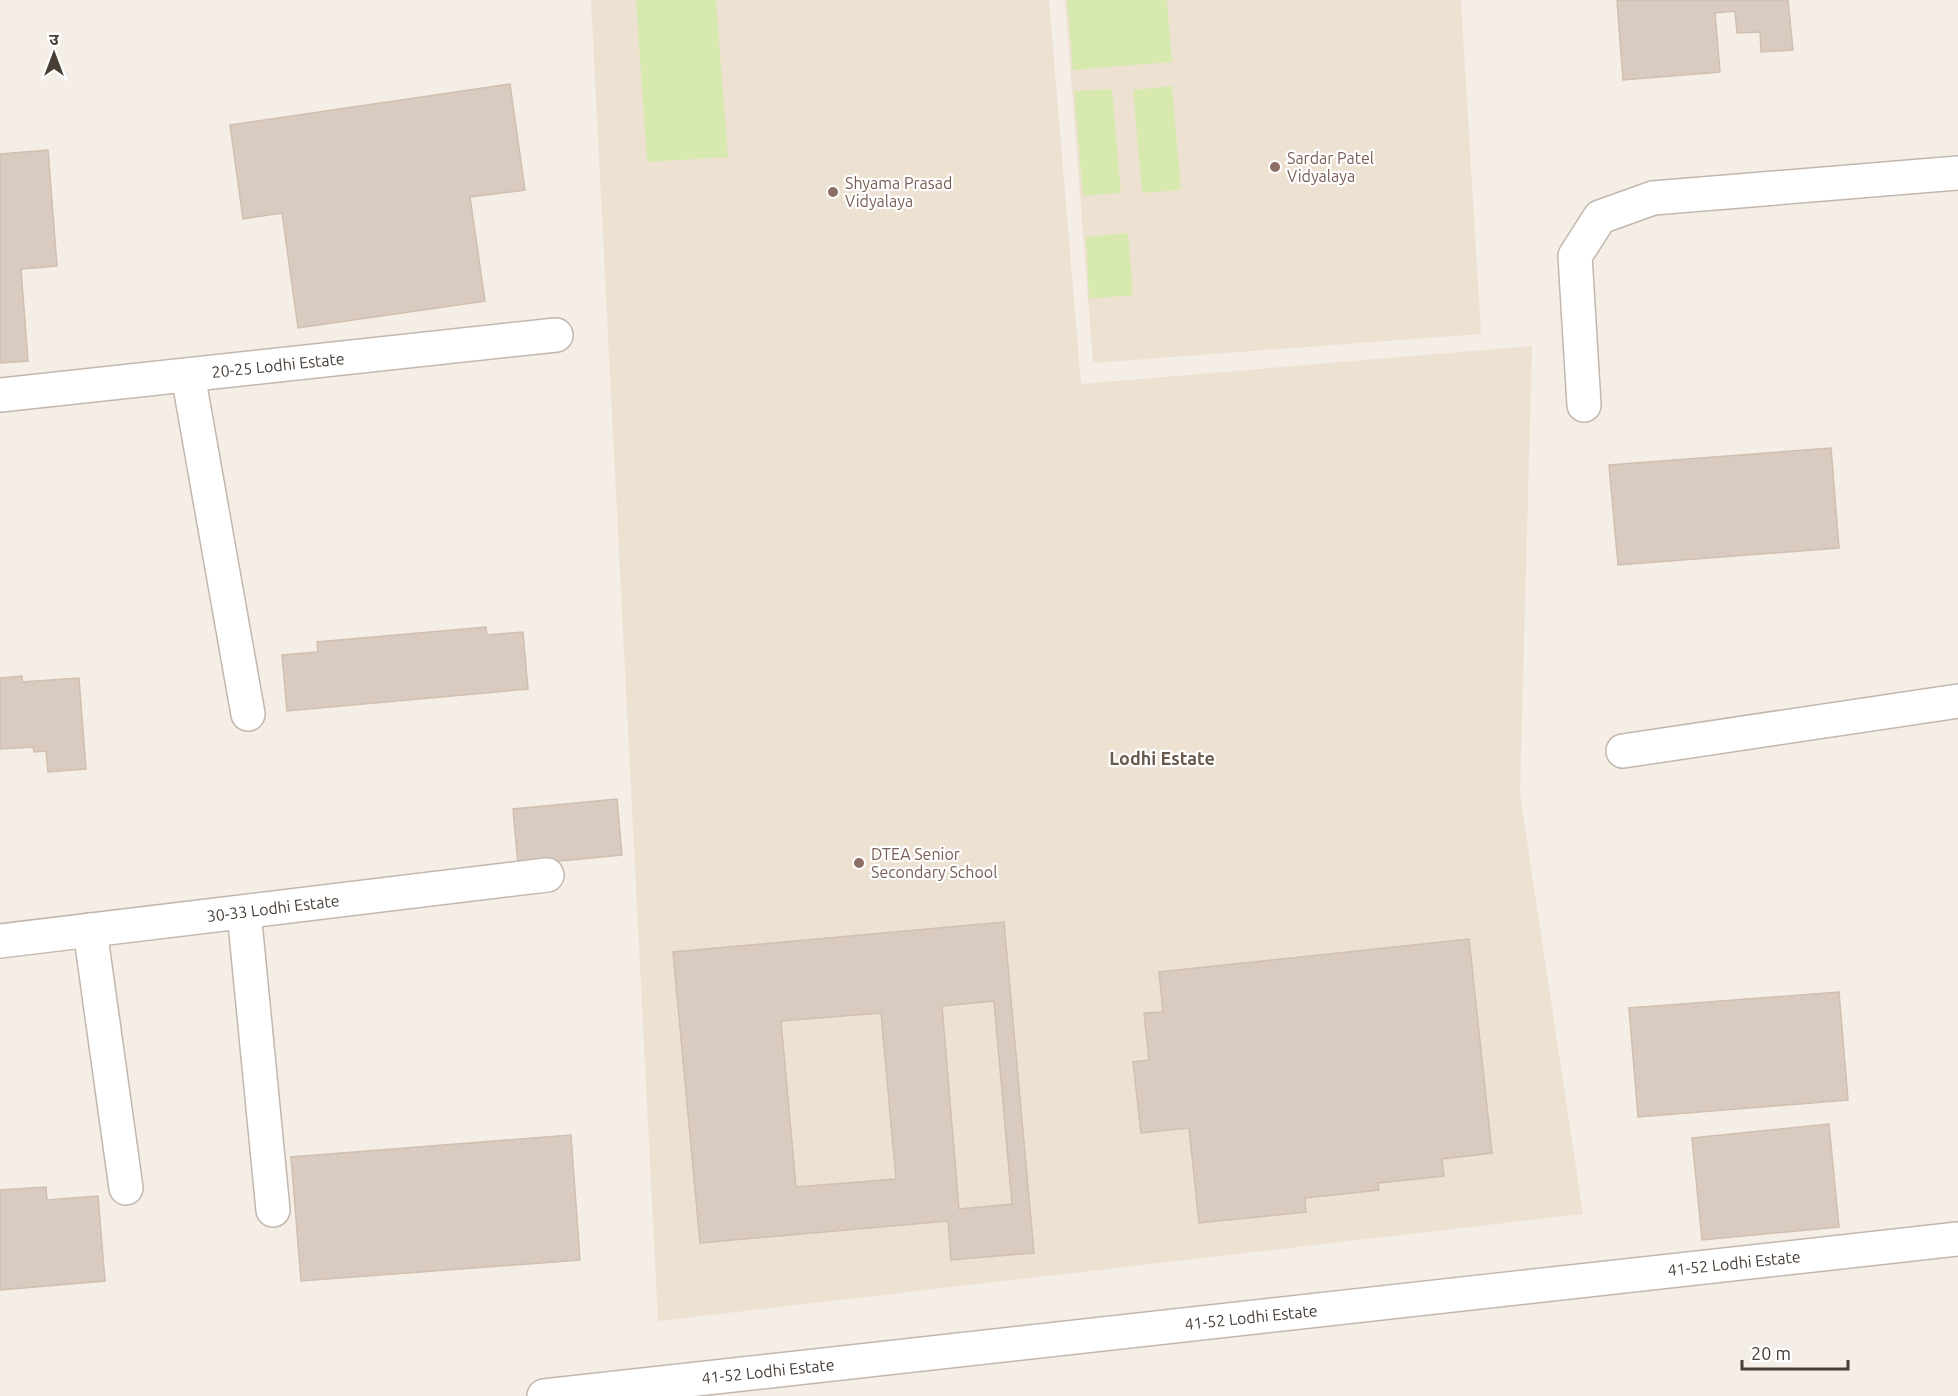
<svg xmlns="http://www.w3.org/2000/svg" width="1958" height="1396" font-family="Ubuntu,'Noto Sans Devanagari',sans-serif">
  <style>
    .education { fill: #ede1d1 }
    .green { fill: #d8e9b0 }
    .building { fill: #d9cbc0; stroke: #d1bfb0; stroke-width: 1.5; fill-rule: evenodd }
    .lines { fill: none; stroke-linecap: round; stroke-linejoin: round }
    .minor-casing { stroke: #c3b7ad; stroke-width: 36 }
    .minor { stroke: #fff; stroke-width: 33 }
    .education-dot { fill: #8d6e63; stroke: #fff; stroke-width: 2 }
    .labels { text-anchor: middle; stroke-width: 4.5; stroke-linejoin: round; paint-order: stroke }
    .education-label { font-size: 16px; fill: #785e54; stroke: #fff; text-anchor: start }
    .street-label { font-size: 16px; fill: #473e36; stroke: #fff }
    .neighbourhood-label { font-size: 18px; font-weight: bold; fill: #6a5a4d; stroke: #fff }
  </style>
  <rect width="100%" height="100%" fill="#f4eee7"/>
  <g class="education">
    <polygon points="591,0 1049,0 1081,384 1532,346 1520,794 1583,1214 658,1321"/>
    <polygon points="1065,0 1461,0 1481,334 1093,363"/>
  </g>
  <g class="green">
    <polygon points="636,0 716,0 728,157 647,162"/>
    <polygon points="1067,0 1167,0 1172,62 1073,70"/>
    <polygon points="1172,86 1181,190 1142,193 1133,90"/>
    <polygon points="1112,89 1121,193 1083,196 1074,91"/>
    <polygon points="1128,233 1133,295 1089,299 1086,237"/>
  </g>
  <g class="building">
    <polygon points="1617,0 1788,0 1793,50 1761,52 1760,32 1737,33 1735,11 1715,13 1720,72 1623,80"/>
    <polygon points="510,84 525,190 470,197 485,301 298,328 282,213 243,219 230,125"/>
    <polygon points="48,150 57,266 21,269 28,361 0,363 0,154"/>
    <polygon points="1831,448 1839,548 1618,565 1609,465"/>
    <polygon points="486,627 487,635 523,632 528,689 287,711 282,655 318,652 317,642"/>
    <polygon points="22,676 22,682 79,678 86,769 48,772 46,751 34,752 33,747 0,749 0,678"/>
    <polygon points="617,799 622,855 518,865 513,809"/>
    <path d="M1004 922 1034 1253 951 1260 948 1221 700 1243 673 952ZM994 1001 1012 1204 959 1209 942 1006ZM881 1013 896 1179 796 1187 781 1021Z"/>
    <polygon points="1469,939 1492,1153 1442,1159 1444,1176 1378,1183 1379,1190 1305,1198 1306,1212 1199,1223 1189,1128 1141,1133 1133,1062 1149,1060 1144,1013 1163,1012 1159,972"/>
    <polygon points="1839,992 1848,1100 1638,1117 1629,1008"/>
    <polygon points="1829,1124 1839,1227 1702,1240 1692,1138"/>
    <polygon points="571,1135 580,1260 301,1281 291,1157"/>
    <polygon points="46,1187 47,1200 98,1196 105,1281 0,1290 0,1190"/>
  </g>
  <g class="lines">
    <g class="minor-casing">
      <g id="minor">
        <polyline points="188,375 248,714"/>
        <polyline points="0,395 556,335"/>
        <polyline points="1584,405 1575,256 1600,217 1653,198 1958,173"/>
        <polyline points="1623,751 1958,701"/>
        <polyline points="244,912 273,1210"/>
        <polyline points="90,930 126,1188"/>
        <polyline points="0,941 547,875"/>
        <polyline points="544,1396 1958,1239"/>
      </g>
    </g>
    <use href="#minor" class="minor"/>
  </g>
  <g class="education-dot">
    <circle cx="1275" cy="167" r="6"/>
    <circle cx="833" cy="192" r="6"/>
    <circle cx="859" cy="863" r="6"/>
  </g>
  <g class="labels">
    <g class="education-label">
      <text x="1287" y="164">Sardar Patel<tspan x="1287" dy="18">Vidyalaya</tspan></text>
      <text x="845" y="189">Shyama Prasad<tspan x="845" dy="18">Vidyalaya</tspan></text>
      <text x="871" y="860">DTEA Senior<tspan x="871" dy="18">Secondary School</tspan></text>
    </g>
    <g class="street-label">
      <text transform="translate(278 365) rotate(-6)" y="6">20-25 Lodhi Estate</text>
      <text transform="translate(273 908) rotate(-7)" y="6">30-33 Lodhi Estate</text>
      <text transform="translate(1734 1263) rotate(-6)" y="6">41-52 Lodhi Estate</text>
      <text transform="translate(1251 1317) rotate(-6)" y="6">41-52 Lodhi Estate</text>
      <text transform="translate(768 1371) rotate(-6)" y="6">41-52 Lodhi Estate</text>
    </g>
    <g class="neighbourhood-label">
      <text x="1162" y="765">Lodhi Estate</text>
    </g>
  </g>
  <g transform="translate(54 54)" stroke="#ffffff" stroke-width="4.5" paint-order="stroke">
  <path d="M0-4.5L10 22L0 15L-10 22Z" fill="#473e36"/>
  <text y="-9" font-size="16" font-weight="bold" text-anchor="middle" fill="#473e36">उ</text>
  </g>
  <path d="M1742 1360v9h106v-9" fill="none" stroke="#473e36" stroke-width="3"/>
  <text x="1751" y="1360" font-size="18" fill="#473e36" stroke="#ffffff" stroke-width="4.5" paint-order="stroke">20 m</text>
</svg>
